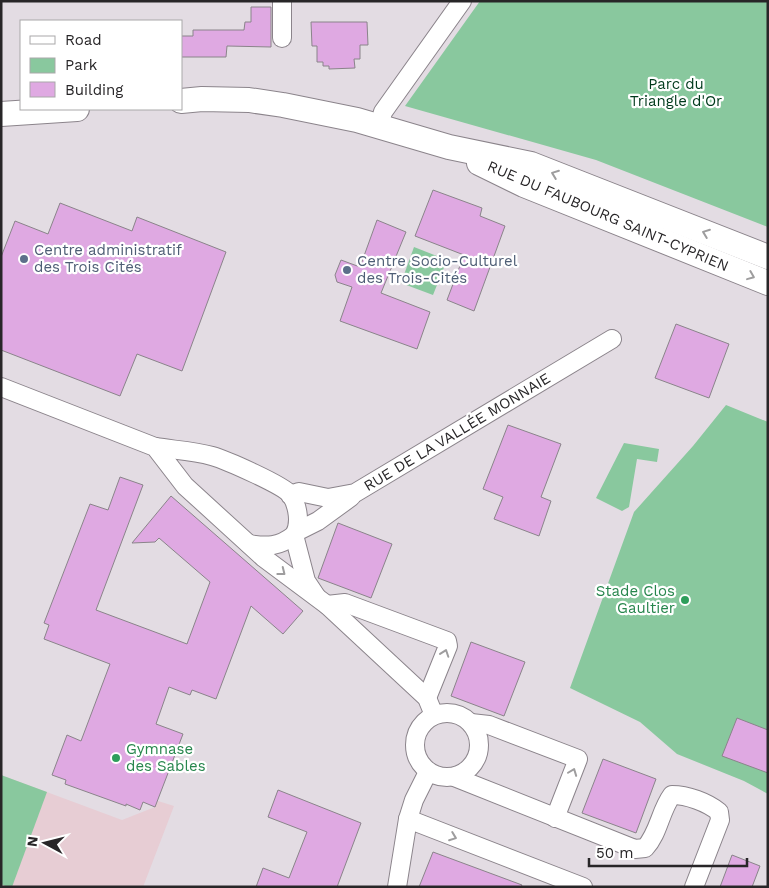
<svg xmlns="http://www.w3.org/2000/svg" width="769" height="888" font-family="'Work Sans',sans-serif">
  <style>
    .education { fill: #e7cdd4 }
    .green { fill: #89c89e }
    .building { fill: #dfa9e2; stroke: #8a848a }
    .lines { fill: none; stroke-linecap: round; stroke-linejoin: round }
    .street-casing { stroke: #8b848b; stroke-width: 20 }
    .secondary-casing { stroke: #8b848b; stroke-width: 26 }
    .street { stroke: #fff; stroke-width: 18 }
    .secondary { stroke: #fff; stroke-width: 24 }
    .oneway { stroke: #9e9d9e }
    .service-dot { fill: #5c6f8a; stroke: #fff; stroke-width: 2 }
    .leisure-dot { fill: #2e9e5b; stroke: #fff; stroke-width: 2 }
    .labels { text-anchor: middle; stroke-width: 4.5; stroke-linejoin: round; paint-order: stroke }
    .park-label { font-size: 15px; fill: #003a1c; stroke: #fff }
    .street-label { font-size: 15px; fill: #282628; stroke: #fff }
    .service-label { font-size: 15px; fill: #4e5e75; stroke: #fff; text-anchor: start }
    .leisure-label { font-size: 15px; fill: #27864d; stroke: #fff; text-anchor: end }
  </style>
  <rect width="100%" height="100%" fill="#e3dce3"/>
  <polygon class="education" points="1,775 122,820 155,807 158,801 174,806 143,887 1,887"/>
  <g class="green">
    <polygon points="480,1 768,1 768,227 596,160 405,106"/>
    <polygon points="414,247 447,260 433,295 401,283"/>
    <polygon points="726,405 768,422 768,794 744,781 677,754 640,722 570,688 634,512 693,446"/>
    <polygon points="624,443 659,449 657,462 637,459 629,507 622,511 596,498"/>
    <polygon points="1,775 47,792 12,887 7,887 1,884"/>
  </g>
  <g class="building">
    <polygon points="251,7 271,7 271,47 227,46 226,57 181,57 181,36 193,36 193,30 244,30 245,22 251,22"/>
    <polygon points="311,22 367,22 368,45 360,45 360,59 354,59 355,68 329,69 329,66 323,66 323,62 317,62 317,46 312,46"/>
    <polygon points="433,190 482,208 480,216 505,226 474,311 447,300 464,255 415,236"/>
    <polygon points="60,203 132,231 137,217 226,252 182,371 137,354 120,396 1,350 1,257 15,221 48,234"/>
    <polygon points="377,220 406,232 381,293 430,312 417,349 340,321 352,287 337,282 335,275 341,260 360,267"/>
    <polygon points="676,324 729,344 709,398 655,378"/>
    <polygon points="508,425 561,444 541,497 551,501 539,536 494,519 503,497 483,489"/>
    <polygon points="120,477 143,485 96,610 187,644 210,582 159,538 155,542 132,543 171,496 303,611 283,634 251,606 216,699 192,690 190,695 169,687 156,724 183,734 155,807 143,802 140,810 126,804 126,806 65,784 66,780 52,775 67,735 81,741 110,664 44,639 49,625 44,623 90,504 108,510"/>
    <polygon points="338,523 392,544 371,598 318,578"/>
    <polygon points="471,642 525,662 504,716 451,696"/>
    <polygon points="737,718 768,730 768,773 722,756"/>
    <polygon points="603,759 656,779 636,833 582,813"/>
    <polygon points="278,790 361,823 337,887 256,887 263,868 289,878 307,832 268,817"/>
    <polygon points="433,852 522,885 521,887 419,887"/>
    <polygon points="732,855 760,866 752,887 720,887"/>
  </g>
  <g class="lines">
    <g class="street-casing">
      <g id="street">
        <polyline points="282,1 282,38"/>
        <polyline points="379,126 383,112 462,1"/>
        <polyline points="1,387 155,447 185,486 264,558 327,605 427,698 434,715"/>
        <path d="M155 447C174 450 194 451 212 456 226 460 283 485 291 495 298 506 301 524 294 535 279 547 267 547 249 544"/>
        <polyline points="290,495 299,492 328,498 355,493 612,339"/>
        <polyline points="296,532 318,521 351,497"/>
        <polyline points="294,535 306,581 316,596"/>
        <polyline points="327,605 345,603 447,641 448,646 427,698"/>
        <circle cx="447" cy="745" r="32"/>
        <polyline points="471,723 489,725 578,759 555,818"/>
        <path d="M454 777 635 849 645 848C659 833 660 811 672 795 687 795 707 802 719 812L720 820 694 887"/>
        <polyline points="408,819 583,887"/>
        <polyline points="397,887 408,819 414,800 428,772"/>
      </g>
    </g>
    <g class="secondary-casing">
      <g id="secondary">
        <polyline points="181,101 202,99 249,100 283,105 357,120 449,147 531,164 768,257"/>
        <polyline points="1,114 77,109"/>
        <polyline points="479,163 524,185 768,283"/>
      </g>
    </g>
    <use href="#street" class="street"/>
    <use href="#secondary" class="secondary"/>
  </g>
  <defs><path id="oneway-chevron" d="M-2-3.5L2.5 0L-2 3.5" fill="none" stroke-width="1.6" stroke-linecap="round" stroke-linejoin="round" transform="scale(1.25)"/></defs>
  <g class="oneway">
    <use href="#oneway-chevron" transform="translate(555 174) rotate(-159)"/>
    <use href="#oneway-chevron" transform="translate(706 233) rotate(-159)"/>
    <use href="#oneway-chevron" transform="translate(751 276) rotate(22)"/>
    <use href="#oneway-chevron" transform="translate(282 572) rotate(38)"/>
    <use href="#oneway-chevron" transform="translate(445 653) rotate(-71)"/>
    <use href="#oneway-chevron" transform="translate(573 772) rotate(-69)"/>
    <use href="#oneway-chevron" transform="translate(453 837) rotate(21)"/>
  </g>
  <g class="service-dot">
    <circle cx="24" cy="259" r="5"/>
    <circle cx="347" cy="270" r="5"/>
  </g>
  <g class="leisure-dot">
    <circle cx="685" cy="600" r="5"/>
    <circle cx="116" cy="758" r="5"/>
  </g>
  <g class="labels">
    <g class="park-label">
      <text x="676" y="89">Parc du<tspan x="676" dy="17">Triangle d'Or</tspan></text>
    </g>
    <g class="street-label">
      <text transform="translate(608 216) rotate(23)" y="5">RUE DU FAUBOURG SAINT-CYPRIEN</text>
      <text transform="translate(457 432) rotate(-31)" y="5">RUE DE LA VALLÉE MONNAIE</text>
    </g>
    <g class="service-label">
      <text x="34" y="255">Centre administratif<tspan x="34" dy="17">des Trois Cités</tspan></text>
      <text x="357" y="266">Centre Socio-Culturel<tspan x="357" dy="17">des Trois-Cités</tspan></text>
    </g>
    <g class="leisure-label">
      <text x="675" y="596">Stade Clos<tspan x="675" dy="17">Gaultier</tspan></text>
      <text x="126" y="754" text-anchor="start">Gymnase<tspan x="126" dy="17">des Sables</tspan></text>
    </g>
  </g>
  <rect width="769" height="888" fill="none" stroke="#282628" stroke-width="5"/>
  <rect x="20" y="20" width="162" height="90" fill="#ffffff" stroke="#a9a8a9"/>
  <rect x="30" y="36" width="25" height="8" fill="#ffffff" stroke="#a9a8a9"/>
  <text x="65" y="45" font-size="15" fill="#282628">Road</text>
  <rect x="30" y="58" width="25" height="15" fill="#89c89e" stroke="#a9a8a9"/>
  <text x="65" y="70" font-size="15" fill="#282628">Park</text>
  <rect x="30" y="82" width="25" height="15" fill="#dfa9e2" stroke="#a9a8a9"/>
  <text x="65" y="95" font-size="15" fill="#282628">Building</text>
  <g transform="translate(45 843) rotate(277)" stroke="#ffffff" stroke-width="4" paint-order="stroke">
  <path d="M0-4L9 19L0 12L-9 19Z" fill="#282628"/>
  <text y="-8" font-size="14" font-weight="bold" text-anchor="middle" fill="#282628">N</text>
  </g>
  <path d="M589 858v8h158v-8" fill="none" stroke="#282628" stroke-width="2.5"/>
  <text x="596" y="858" font-size="15" fill="#282628" stroke="#ffffff" stroke-width="4" paint-order="stroke">50 m</text>
</svg>
